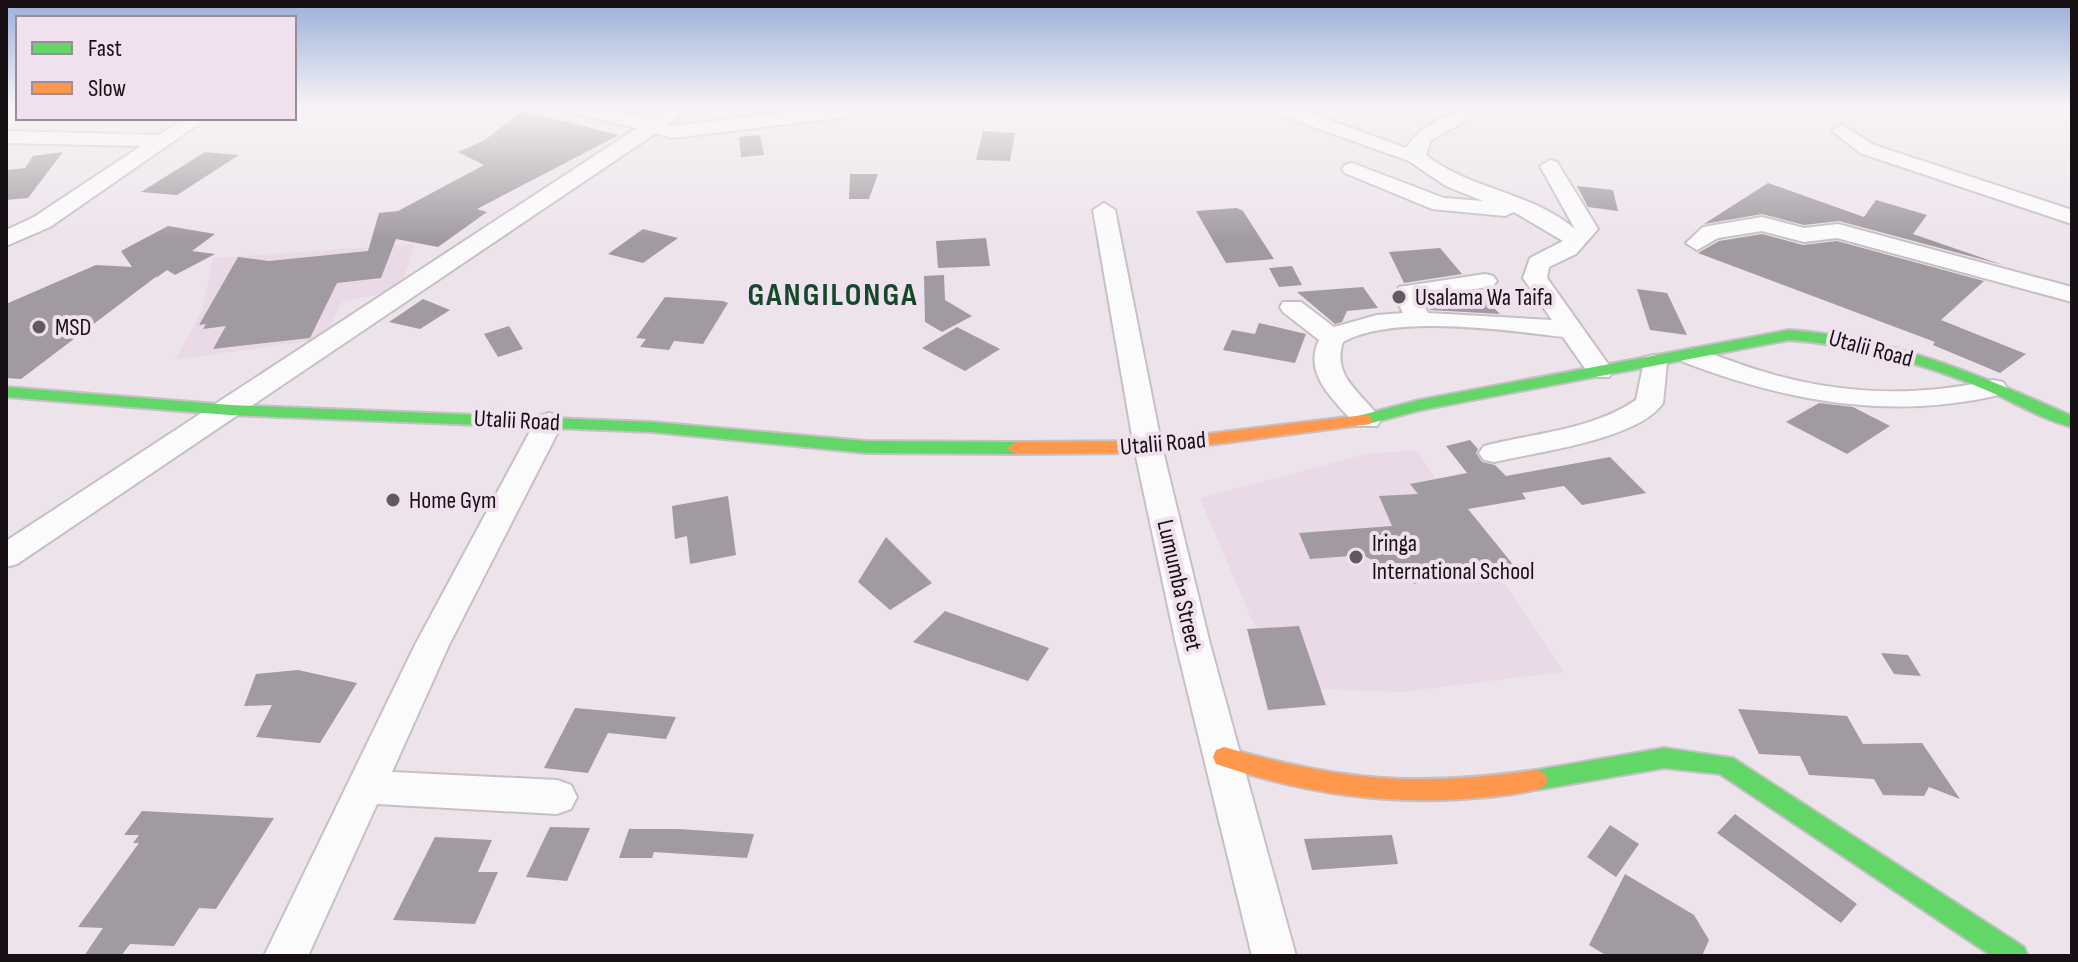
<svg xmlns="http://www.w3.org/2000/svg" width="2078" height="962" font-family="'Sofia Sans Condensed',sans-serif">
  <style>
    .built { fill: #ead9e6 }
    .building { fill: #a19aa0 }
    .lines { fill: none; stroke-linecap: round; stroke-linejoin: round }
    .street-casing { stroke: #c6c0c5; stroke-width: 4 }
    .fast-casing { stroke: #c6c0c5; stroke-width: 4 }
    .slow-casing { stroke: #c6c0c5; stroke-width: 4 }
    .street { fill: #fcfbfc; fill-rule: evenodd }
    .fast { fill: #63d668; fill-rule: evenodd }
    .slow { fill: #ff974d; fill-rule: evenodd }
    .poi-dot { fill: #615a60; stroke: #f1e0ed; stroke-width: 3 }
    .labels { text-anchor: middle; stroke-width: 8; stroke-linejoin: round; paint-order: stroke }
    .poi-label { font-size: 24px; fill: #161015; stroke: #f1e0ed; text-anchor: start }
    .street-label { font-size: 24px; fill: #161015; stroke: #f1e0ed }
    .district-label { font-size: 32px; font-weight: bold; letter-spacing: 2px; fill: #124a2a; stroke: #f1e0ed }
  </style>
  <rect width="100%" height="100%" fill="#ede4eb"/>
  <g class="built">
    <polygon points="415,244 400,290 342,302 324,339 175,360 202,311 213,258"/>
    <polygon points="1417,450 1563,672 1402,692 1295,688 1250,616 1200,498 1366,454"/>
  </g>
  <g class="building">
    <polygon points="523,111 619,135 477,209 487,212 438,247 396,239 381,278 337,283 310,338 213,349 226,326 203,329 206,324 199,325 238,257 269,261 368,251 379,213 398,211 484,165 458,152 485,140"/>
    <polygon points="983,131 1015,133 1010,161 976,160"/>
    <polygon points="760,135 764,155 741,157 739,137"/>
    <polygon points="63,152 28,198 6,200 6,170 25,168 33,156"/>
    <polygon points="205,152 239,155 177,195 141,192"/>
    <polygon points="850,174 878,174 869,199 849,199"/>
    <polygon points="1768,183 1864,217 1876,200 1927,215 1913,234 2003,265 1839,221 1804,225 1762,214 1704,224"/>
    <polygon points="1577,186 1613,190 1618,211 1588,207"/>
    <polygon points="1237,208 1243,211 1274,259 1226,263 1196,211"/>
    <polygon points="168,226 215,234 192,251 215,254 175,275 167,270 156,278 157,276 21,379 6,378 6,304 96,265 132,267 121,251"/>
    <polygon points="643,229 678,238 643,263 608,254"/>
    <polygon points="1762,234 1803,245 1837,241 1984,281 1941,320 2026,354 2000,373 1933,345 1935,342 1698,253 1719,241"/>
    <polygon points="986,238 990,266 938,268 936,241"/>
    <polygon points="1440,248 1462,274 1404,283 1389,252"/>
    <polygon points="1292,266 1302,285 1279,287 1269,268"/>
    <polygon points="944,275 945,300 972,316 942,332 925,322 924,276"/>
    <polygon points="1363,287 1378,308 1347,311 1342,322 1335,324 1297,292"/>
    <polygon points="1637,289 1667,293 1687,335 1650,330"/>
    <polygon points="1478,292 1500,314 1430,310 1425,300"/>
    <polygon points="665,297 723,301 728,303 703,344 674,341 669,350 640,347 646,339 636,338"/>
    <polygon points="423,299 450,310 420,329 389,322"/>
    <polygon points="1259,323 1306,334 1295,363 1223,350 1232,330 1255,334"/>
    <polygon points="509,326 523,349 498,357 484,334"/>
    <polygon points="957,327 1000,349 965,371 922,348"/>
    <polygon points="1819,403 1853,407 1890,426 1847,454 1786,422"/>
    <polygon points="1470,440 1478,449 1476,453 1482,462 1495,465 1506,476 1610,457 1646,493 1582,505 1564,486 1522,493 1526,499 1468,509 1515,567 1483,573 1476,568 1456,576 1439,560 1415,584 1363,555 1310,559 1299,533 1392,526 1379,496 1418,494 1410,484 1467,473 1446,446"/>
    <polygon points="728,496 736,555 690,564 687,536 675,539 672,506"/>
    <polygon points="886,537 932,583 890,610 858,582"/>
    <polygon points="945,611 1049,648 1028,681 913,642"/>
    <polygon points="1299,626 1326,705 1268,710 1247,629"/>
    <polygon points="1881,653 1908,655 1921,676 1894,674"/>
    <polygon points="298,670 357,683 320,743 256,737 272,705 244,706 256,674"/>
    <polygon points="575,708 676,717 666,739 608,733 588,773 544,768"/>
    <polygon points="1738,709 1847,716 1863,744 1922,743 1960,799 1929,787 1924,796 1883,795 1874,779 1809,775 1800,756 1759,754"/>
    <polygon points="142,811 274,818 216,909 199,908 174,946 130,944 121,956 84,956 103,928 78,927 139,843 133,843 139,835 124,835"/>
    <polygon points="1735,814 1857,904 1841,923 1717,833"/>
    <polygon points="1610,825 1639,844 1616,877 1587,857"/>
    <polygon points="550,827 590,828 567,881 526,877"/>
    <polygon points="629,829 678,829 754,834 747,858 654,852 652,858 619,858"/>
    <polygon points="1392,835 1398,864 1312,870 1304,839"/>
    <polygon points="435,837 492,840 478,872 498,872 475,924 393,920"/>
    <polygon points="1625,874 1694,915 1709,940 1702,956 1607,956 1589,945"/>
  </g>
  <g class="lines">
    <g class="street-casing">
      <g id="street">
        <polygon points="561,107 604,107 650,120 670,107 691,107 668,125 673,126 834,107 852,107 855,111 846,117 672,138 656,133 17,564 6,567 6,541 637,128 563,111"/>
        <path d="M1267 107H1293L1406 148C1424 121 1459 107 1490 107L1431 140 1426 155C1470 190 1532 192 1575 229L1540 166 1550 160 1557 162 1598 229 1576 254 1549 267 1547 278 1613 371 1609 377H1591L1563 337C1505 330 1394 314 1343 342 1331 378 1364 394 1381 420L1377 426H1357C1336 402 1302 375 1319 340L1283 312 1280 307 1283 302H1301L1334 327 1377 315 1403 313 1395 297 1399 287 1485 274 1493 276 1497 281 1493 286 1420 298 1428 313 1552 320 1523 278 1530 258 1563 241 1514 212 1505 216 1432 209 1345 173 1342 169 1345 165 1352 163 1444 198 1483 201 1446 186 1409 161 1269 111Z"/>
        <polygon points="184,118 207,118 50,227 6,246 6,230 34,217 141,146 6,143 6,131 159,135"/>
        <polygon points="1842,125 1874,145 2072,210 2072,224 1860,153 1832,131"/>
        <polygon points="1104,203 1115,210 1162,447 1210,644 1296,956 1252,956 1176,644 1134,447 1093,210"/>
        <polygon points="1762,217 1804,228 1838,224 2072,287 2072,302 1837,238 1804,242 1762,231 1718,238 1697,250 1686,243 1703,227"/>
        <path d="M1692 348C1718 355 1742 366 1768 373 1842 395 1918 397 1993 380L2003 382 2007 388 2003 394C1892 421 1788 402 1683 362L1679 356Z"/>
        <path d="M1654 355 1663 357 1667 363 1663 403C1638 440 1536 452 1494 462L1484 460 1479 453 1484 446C1534 433 1592 430 1636 400L1645 357Z"/>
        <polygon points="549,413 559,416 563,422 449,645 392,772 557,780 571,785 577,797 571,809 557,814 377,804 308,956 264,956 415,645 535,422 539,416"/>
      </g>
    </g>
    <g class="fast-casing">
      <g id="fast">
        <path d="M1789 330C1891 337 1980 375 2072 416V427C2043 420 2014 402 1986 390 1922 363 1859 345 1789 340L1421 410 1364 425 1356 420 1358 416 1419 400Z"/>
        <polygon points="6,387 230,405 652,422 866,441 1016,442 1025,448 1016,454 866,453 652,432 230,415 6,397"/>
        <polygon points="1664,748 1733,758 2024,947 2028,956 1992,956 1720,774 1664,768 1536,790 1528,787 1524,780 1528,773 1536,770"/>
      </g>
    </g>
    <g class="slow-casing">
      <g id="slow">
        <polygon points="1364,415 1370,416 1372,420 1370,424 1148,453 1016,454 1007,448 1016,442 1148,441"/>
        <path d="M1224 747C1340 781 1416 787 1536 770L1544 773 1548 780 1544 787C1523 794 1499 796 1477 798 1388 806 1301 793 1216 764L1213 757 1216 750Z"/>
      </g>
    </g>
    <use href="#street" class="street"/>
    <use href="#fast" class="fast"/>
    <use href="#slow" class="slow"/>
  </g>
  <linearGradient id="sky" x2="0" y2="1"><stop stop-color="#9bafd9"/><stop offset="0.44" stop-color="#f7f3f6"/><stop offset="1" stop-color="#f7f3f6" stop-opacity="0"/></linearGradient>
  <rect width="2078" height="241" fill="url(#sky)"/>
  <g class="poi-dot">
    <circle cx="1399" cy="297" r="8"/>
    <circle cx="39" cy="327" r="8"/>
    <circle cx="393" cy="500" r="8"/>
    <circle cx="1356" cy="557" r="8"/>
  </g>
  <g class="labels">
    <g class="poi-label">
      <text x="1415" y="305">Usalama Wa Taifa</text>
      <text x="55" y="335">MSD</text>
      <text x="409" y="508">Home Gym</text>
      <text x="1372" y="551">Iringa<tspan x="1372" dy="28">International School</tspan></text>
    </g>
    <g class="street-label">
      <text transform="translate(1871 348) rotate(15)" y="8">Utalii Road</text>
      <text transform="translate(517 420) rotate(3)" y="8">Utalii Road</text>
      <text transform="translate(1163 443) rotate(-5)" y="8">Utalii Road</text>
      <text transform="translate(1180 585) rotate(77)" y="8">Lumumba Street</text>
    </g>
    <g class="district-label">
      <text x="833" y="305">GANGILONGA</text>
    </g>
  </g>
  <rect width="2078" height="962" fill="none" stroke="#161015" stroke-width="16"/>
  <rect x="16" y="16" width="280" height="104" fill="#f1e0ed" stroke="#998d97" stroke-width="2"/>
  <rect x="32" y="42" width="40" height="12" fill="#63d668" stroke="#998d97" stroke-width="2"/>
  <text x="88" y="56" font-size="24" fill="#161015">Fast</text>
  <rect x="32" y="82" width="40" height="12" fill="#ff974d" stroke="#998d97" stroke-width="2"/>
  <text x="88" y="96" font-size="24" fill="#161015">Slow</text>
</svg>
